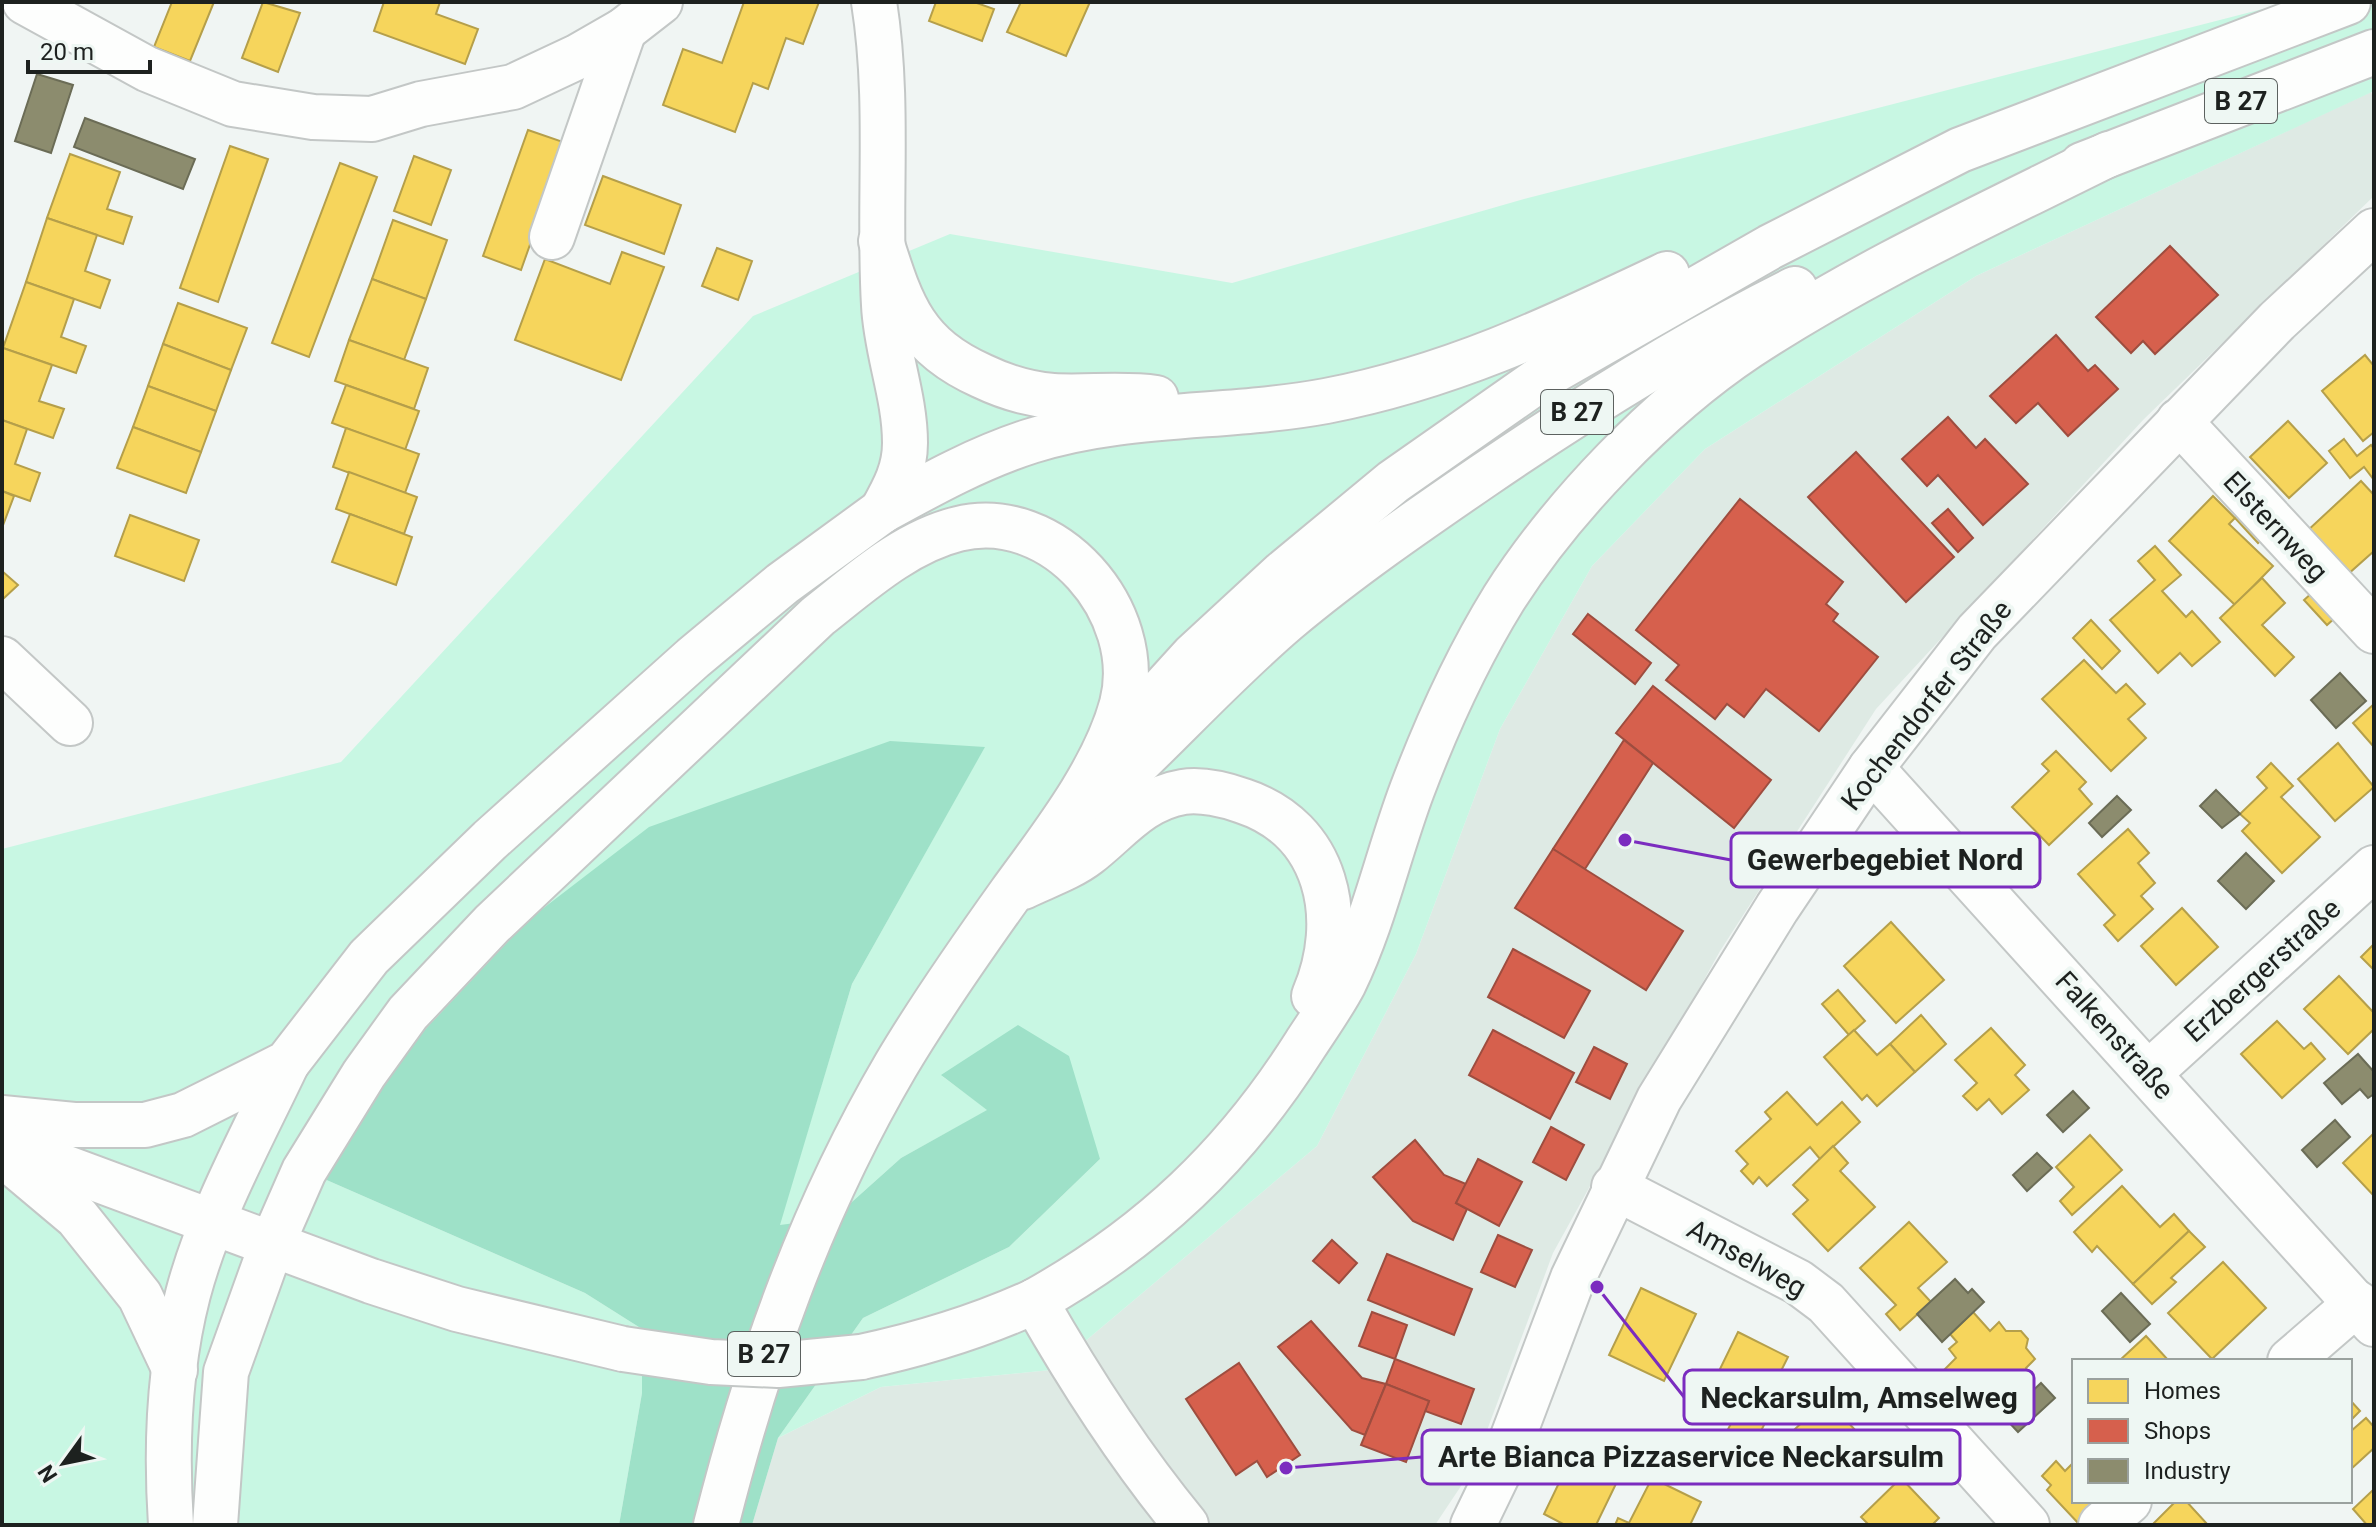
<svg xmlns="http://www.w3.org/2000/svg" width="2376" height="1527" font-family="Roboto,sans-serif">
  <style>
    .built { fill: #deeae4 }
    .green { fill: #c8f7e3 }
    .forest { fill: #9ee1c8 }
    .homes { fill: #f6d55c; stroke: #b59f4a; stroke-width: 2 }
    .shops { fill: #d6604d; stroke: #9e4d3f; stroke-width: 2 }
    .industry { fill: #8c8c6e; stroke: #6b6c56; stroke-width: 2 }
    .lines { fill: none; stroke-linecap: round; stroke-linejoin: round }
    .minor-casing { stroke: #c3c7c6; stroke-width: 48 }
    .major-casing { stroke: #c3c7c6; stroke-width: 48 }
    .highway-casing { stroke: #c3c7c6; stroke-width: 48 }
    .minor { stroke: #fdfefd; stroke-width: 44 }
    .major { stroke: #fdfefd; stroke-width: 44 }
    .highway { stroke: #fdfefd; stroke-width: 44 }
    .major-bridge-casing { stroke: #c3c7c6; stroke-width: 48; stroke-linecap: butt }
    .major-bridge { stroke: #fdfefd; stroke-width: 44 }
    .labels { text-anchor: middle; stroke-width: 8; stroke-linejoin: round; paint-order: stroke }
    .shield { fill: #eef7f3; stroke: #5c615f; stroke-width: 2 }
    .shield-label { font-size: 26px; font-weight: bold; fill: #1d211f }
    .street-label { font-size: 28px; fill: #1d211f; stroke: #eef7f3 }
    .leader { fill: none; stroke: #7b2cbf; stroke-width: 3 }
    .callout-dot { fill: #7b2cbf; stroke: #eef7f3; stroke-width: 3 }
    .callout { fill: #eef7f3; stroke: #7b2cbf; stroke-width: 3 }
    .callout-label { font-size: 30px; text-anchor: middle; font-weight: bold; fill: #1d211f }
  </style>
  <rect width="100%" height="100%" fill="#f0f5f3"/>
  <polygon class="built" points="2371,92 2374,101 2374,196 2144,419 1876,709 1720,951 1553,1253 1473,1468 1435,1525 752,1525 778,1438 881,1387 1051,1370 1317,1146 1416,954 1500,729 1592,566 1705,449 1976,276"/>
  <polygon class="green" points="2290,2 2374,2 2374,91 1976,276 1705,449 1592,566 1500,729 1416,954 1317,1146 1051,1370 881,1387 778,1438 863,1318 1009,1247 1100,1159 942,1076 988,1110 901,1158 834,1218 779,1226 852,984 984,748 322,1178 585,1293 642,1329 642,1393 619,1525 2,1525 2,849 341,762 753,316 950,234 1232,283 1524,199"/>
  <polygon class="forest" points="890,741 985,747 852,984 780,1225 834,1218 901,1158 987,1110 941,1075 1018,1025 1069,1056 1100,1159 1009,1247 863,1318 778,1438 752,1525 619,1525 642,1393 642,1329 585,1293 322,1178 404,1052 528,920 649,827"/>
  <g class="homes">
    <polygon points="172,2 214,2 190,61 154,47"/>
    <polygon points="263,2 300,13 278,72 242,58"/>
    <polygon points="384,2 440,2 436,14 478,29 465,64 374,31"/>
    <polygon points="744,2 819,2 803,44 786,38 768,89 753,83 735,132 663,105 683,49 722,63"/>
    <polygon points="936,2 974,2 994,9 982,41 929,21"/>
    <polygon points="1021,2 1090,2 1066,56 1007,32"/>
    <polygon points="528,130 566,143 521,270 483,256"/>
    <polygon points="230,146 268,159 218,302 180,288"/>
    <polygon points="70,154 120,172 107,209 132,217 123,244 47,218"/>
    <polygon points="414,156 451,170 431,225 394,211"/>
    <polygon points="340,163 377,177 309,357 272,343"/>
    <polygon points="603,176 681,205 664,254 585,225"/>
    <polygon points="47,218 97,235 85,271 110,280 100,308 26,282"/>
    <polygon points="393,220 447,240 426,299 372,279"/>
    <polygon points="717,248 752,261 738,300 702,286"/>
    <polygon points="622,252 664,267 621,380 515,340 545,259 610,284"/>
    <polygon points="372,279 426,299 404,360 349,340"/>
    <polygon points="26,282 74,299 61,337 86,346 76,373 3,348"/>
    <polygon points="178,303 247,328 231,370 163,344"/>
    <polygon points="349,340 428,368 414,409 335,381"/>
    <polygon points="163,344 231,370 216,411 148,386"/>
    <polygon points="3,348 52,365 39,401 64,409 53,438 2,420"/>
    <polygon points="2365,355 2374,366 2374,432 2363,441 2322,391"/>
    <polygon points="346,385 419,411 405,450 332,423"/>
    <polygon points="148,386 216,411 201,452 133,427"/>
    <polygon points="2,420 27,429 15,464 40,473 30,501 2,491"/>
    <polygon points="2288,421 2327,463 2289,498 2250,457"/>
    <polygon points="133,427 201,452 186,493 117,468"/>
    <polygon points="346,428 419,454 405,493 333,467"/>
    <polygon points="2344,439 2357,456 2371,445 2374,449 2374,480 2364,467 2350,478 2329,451"/>
    <polygon points="349,472 417,497 404,534 336,509"/>
    <polygon points="2361,481 2374,495 2374,551 2347,575 2306,532"/>
    <polygon points="2,491 14,496 2,528"/>
    <polygon points="2213,496 2235,518 2229,524 2273,566 2235,605 2169,541"/>
    <polygon points="2248,505 2272,530 2258,543 2235,518"/>
    <polygon points="350,514 412,537 396,585 332,562"/>
    <polygon points="130,515 199,540 184,581 115,556"/>
    <polygon points="2155,546 2181,575 2162,591 2186,617 2192,611 2220,642 2192,666 2180,653 2158,673 2110,620 2155,580 2138,561"/>
    <polygon points="2,571 18,585 2,600"/>
    <polygon points="2262,578 2285,603 2262,625 2294,657 2275,676 2220,618"/>
    <polygon points="2322,584 2345,609 2327,625 2304,600"/>
    <polygon points="2091,620 2120,651 2102,669 2073,638"/>
    <polygon points="2084,660 2116,693 2126,684 2145,704 2128,719 2146,738 2111,771 2042,699"/>
    <polygon points="2374,704 2374,747 2353,723"/>
    <polygon points="2338,743 2374,787 2335,821 2298,779"/>
    <polygon points="2056,751 2086,782 2079,789 2092,804 2049,845 2012,807 2049,771 2042,764"/>
    <polygon points="2271,763 2293,786 2281,797 2320,837 2282,873 2242,831 2250,823 2240,814 2267,788 2257,777"/>
    <polygon points="2128,829 2149,853 2138,863 2155,883 2141,896 2153,909 2118,941 2104,925 2115,915 2078,874"/>
    <polygon points="2182,908 2218,947 2176,985 2141,946"/>
    <polygon points="1891,922 1944,980 1896,1023 1844,966"/>
    <polygon points="2374,944 2374,970 2361,957"/>
    <polygon points="2339,976 2374,1013 2374,1029 2348,1054 2304,1009"/>
    <polygon points="1838,990 1865,1021 1849,1035 1822,1004"/>
    <polygon points="1921,1015 1946,1044 1915,1072 1890,1044"/>
    <polygon points="2277,1021 2304,1049 2311,1043 2325,1059 2282,1098 2241,1054"/>
    <polygon points="1991,1028 2025,1065 2015,1075 2029,1090 2002,1114 1989,1099 1977,1110 1963,1096 1977,1083 1955,1060"/>
    <polygon points="1854,1030 1877,1055 1890,1044 1915,1072 1877,1106 1867,1095 1862,1100 1824,1057"/>
    <polygon points="1787,1092 1817,1125 1842,1102 1860,1122 1820,1159 1810,1147 1767,1186 1759,1177 1753,1184 1741,1171 1748,1164 1736,1151 1771,1119 1765,1112"/>
    <polygon points="2374,1133 2374,1196 2343,1163"/>
    <polygon points="2090,1135 2122,1170 2072,1215 2060,1201 2074,1187 2056,1167"/>
    <polygon points="1833,1146 1848,1163 1840,1171 1875,1207 1828,1251 1793,1214 1808,1200 1793,1185"/>
    <polygon points="2122,1186 2160,1227 2174,1214 2189,1231 2133,1284 2097,1246 2092,1252 2074,1232"/>
    <polygon points="1909,1222 1947,1262 1918,1288 1931,1302 1900,1330 1886,1314 1896,1305 1860,1268"/>
    <polygon points="2189,1231 2205,1247 2171,1278 2176,1282 2152,1304 2133,1284"/>
    <polygon points="2223,1262 2266,1308 2212,1359 2168,1313"/>
    <polygon points="1641,1288 1696,1314 1664,1381 1609,1355"/>
    <polygon points="1973,1312 1990,1331 1999,1322 2006,1331 2021,1331 2028,1339 2026,1348 2035,1359 2026,1368 2030,1375 2006,1396 1999,1392 1979,1410 1943,1371 1956,1358 1949,1349 1957,1342 1950,1334"/>
    <polygon points="1738,1332 1788,1357 1769,1395 1719,1371"/>
    <polygon points="2146,1336 2169,1361 2119,1361"/>
    <polygon points="1827,1399 1865,1441 1832,1470 1795,1429"/>
    <polygon points="2350,1400 2360,1411 2350,1421"/>
    <polygon points="1741,1404 1768,1417 1751,1451 1724,1437"/>
    <polygon points="2366,1418 2374,1427 2374,1448 2350,1470 2350,1432"/>
    <polygon points="1583,1433 1630,1455 1596,1525 1565,1525 1544,1514"/>
    <polygon points="2056,1461 2065,1471 2074,1462 2074,1501 2103,1501 2079,1524 2047,1490 2051,1485 2042,1476"/>
    <polygon points="1652,1478 1701,1502 1690,1525 1615,1525 1618,1518 1629,1523"/>
    <polygon points="1901,1478 1939,1518 1932,1525 1869,1525 1861,1517"/>
    <polygon points="2374,1489 2374,1525 2367,1525 2353,1509"/>
    <polygon points="2176,1501 2186,1501 2208,1525 2152,1525"/>
  </g>
  <g class="shops">
    <polygon points="2170,246 2218,295 2155,354 2143,341 2131,353 2096,317"/>
    <polygon points="2056,335 2088,371 2095,365 2118,389 2068,436 2038,403 2016,423 1990,396"/>
    <polygon points="1948,417 1976,448 1985,439 2028,484 1983,525 1938,475 1927,486 1902,459"/>
    <polygon points="1856,452 1954,557 1906,602 1808,497"/>
    <polygon points="1740,499 1843,582 1826,604 1838,614 1833,621 1878,657 1819,731 1766,689 1744,717 1727,704 1715,719 1666,680 1679,665 1636,630"/>
    <polygon points="1948,509 1973,538 1958,552 1932,523"/>
    <polygon points="1588,614 1651,663 1635,684 1573,634"/>
    <polygon points="1653,686 1771,780 1734,828 1616,733"/>
    <polygon points="1624,740 1653,763 1585,869 1553,849"/>
    <polygon points="1553,849 1683,931 1646,990 1515,908"/>
    <polygon points="1513,949 1590,991 1564,1038 1488,997"/>
    <polygon points="1493,1030 1574,1073 1550,1119 1469,1075"/>
    <polygon points="1594,1047 1627,1064 1610,1099 1576,1082"/>
    <polygon points="1551,1127 1584,1145 1566,1180 1533,1162"/>
    <polygon points="1415,1140 1444,1175 1466,1184 1456,1203 1467,1209 1453,1240 1413,1221 1373,1177"/>
    <polygon points="1478,1159 1522,1182 1499,1226 1456,1203"/>
    <polygon points="1498,1235 1532,1250 1515,1287 1481,1272"/>
    <polygon points="1332,1240 1357,1263 1339,1283 1313,1261"/>
    <polygon points="1387,1254 1472,1289 1454,1335 1368,1300"/>
    <polygon points="1372,1312 1407,1325 1395,1359 1359,1346"/>
    <polygon points="1311,1321 1362,1378 1386,1384 1365,1435 1352,1430 1278,1347"/>
    <polygon points="1395,1359 1474,1389 1461,1424 1425,1411 1429,1401 1386,1384"/>
    <polygon points="1239,1363 1300,1455 1267,1477 1257,1461 1236,1475 1186,1399"/>
    <polygon points="1386,1384 1429,1401 1406,1462 1361,1445"/>
  </g>
  <g class="industry">
    <polygon points="37,74 73,85 51,153 15,141"/>
    <polygon points="85,118 195,159 183,189 74,147"/>
    <polygon points="2340,673 2366,701 2336,728 2311,700"/>
    <polygon points="2216,790 2240,814 2222,828 2200,806"/>
    <polygon points="2117,796 2131,810 2102,837 2089,823"/>
    <polygon points="2246,853 2274,881 2246,909 2218,881"/>
    <polygon points="2358,1054 2374,1072 2374,1094 2368,1098 2360,1089 2342,1104 2324,1083"/>
    <polygon points="2073,1091 2089,1108 2063,1132 2047,1115"/>
    <polygon points="2335,1120 2350,1137 2317,1167 2302,1150"/>
    <polygon points="2037,1153 2052,1168 2027,1191 2013,1175"/>
    <polygon points="1955,1279 1968,1293 1972,1289 1984,1302 1942,1342 1917,1314"/>
    <polygon points="2121,1293 2150,1324 2130,1342 2102,1311"/>
    <polygon points="2041,1383 2055,1398 2018,1432 2004,1417"/>
  </g>
  <g class="lines">
    <g class="minor-casing">
      <g id="minor">
        <polyline points="25,2 147,69 233,104 313,117 372,119 421,104 513,87 577,57 624,30 660,2"/>
        <path d="M874 2C890 102 878 204 884 305 886 351 905 396 905 443 905 469 895 488 882 511"/>
        <polyline points="552,237 624,30"/>
        <polyline points="2179,421 2374,631"/>
        <polyline points="2,659 70,723"/>
        <polyline points="1871,768 2374,1324"/>
        <polyline points="2149,1073 2374,868"/>
        <polyline points="2,1154 77,1217 140,1296 175,1370"/>
        <polyline points="1614,1187 1798,1282 1826,1303 2027,1525"/>
        <path d="M1035 1301C1080 1380 1128 1455 1186 1525"/>
        <polyline points="2290,1361 2357,1303"/>
        <path d="M171 1525C166 1450 169 1367 188 1294 209 1214 252 1137 287 1063"/>
        <polyline points="215,1525 226,1372 272,1244"/>
        <polyline points="1473,1525 1503,1463 1573,1278 1659,1099 1777,908 1871,768 1977,632 2277,321 2374,231"/>
        <polyline points="2101,1525 2129,1501"/>
      </g>
    </g>
    <g class="major-casing">
      <g id="major">
        <polyline points="2,1118 74,1125 145,1125 183,1115 287,1063 369,957 490,840 693,658 782,584 882,511"/>
        <polyline points="2,1144 371,1281 457,1309 623,1349"/>
        <path d="M861 1357C922 1344 978 1327 1035 1301"/>
      </g>
    </g>
    <g class="highway-casing">
      <g id="highway">
        <polyline points="2082,165 2374,52"/>
        <path d="M881 241C902 308 915 346 982 376 1005 387 1027 394 1053 396 1087 398 1122 393 1156 398"/>
        <path d="M882 511C931 484 978 458 1031 441 1126 411 1229 419 1326 401 1451 377 1553 328 1667 274"/>
        <polyline points="1113,744 1193,656 1283,573 1393,482 1543,377 1770,247 1960,150 2348,2"/>
        <path d="M1076 820C1150 757 1213 683 1287 620 1349 568 1416 522 1483 476 1584 407 1686 343 1795 289"/>
        <path d="M1023 887C1043 877 1070 868 1088 854 1119 830 1141 799 1183 792 1201 789 1226 795 1243 801 1328 829 1347 919 1314 996"/>
        <path d="M272 1244 304 1171 364 1074 408 1013 492 924 818 616C860 583 905 542 958 529 1054 505 1146 612 1122 704 1104 771 1051 838 1011 893 971 949 931 1006 896 1065 811 1210 757 1363 716 1525"/>
        <path d="M1035 1301C1150 1236 1234 1157 1305 1045 1318 1025 1333 1004 1344 983 1374 921 1388 854 1412 790 1437 724 1467 658 1504 598 1562 507 1658 407 1748 347 1862 272 1987 215 2109 154"/>
      </g>
    </g>
    <use href="#minor" class="minor"/>
    <use href="#major" class="major"/>
    <use href="#highway" class="highway"/>
    <g class="major-bridge-casing">
      <polyline id="major-bridge" points="623,1349 711,1362 778,1365 861,1357"/>
    </g>
    <use href="#major-bridge" class="major-bridge"/>
  </g>
  <g class="labels">
    <g class="shield">
      <rect x="2205" y="79" width="72" height="44" rx="6"/>
      <rect x="1541" y="390" width="72" height="44" rx="6"/>
      <rect x="728" y="1332" width="72" height="44" rx="6"/>
    </g>
    <g class="shield-label">
      <text x="2241" y="110">B 27</text>
      <text x="1577" y="421">B 27</text>
      <text x="764" y="1363">B 27</text>
    </g>
    <g class="street-label">
      <text transform="translate(2276 526) rotate(47)" y="10">Elsternweg</text>
      <text transform="translate(1926 705) rotate(-52)" y="10">Kochendorfer Straße</text>
      <text transform="translate(2262 970) rotate(-42)" y="10">Erzbergerstraße</text>
      <text transform="translate(2115 1035) rotate(48)" y="10">Falkenstraße</text>
      <text transform="translate(1747 1258) rotate(29)" y="10">Amselweg</text>
    </g>
  </g>
  <path class="leader" d="M1625 840L1731 860M1597 1287L1684 1397M1286 1468L1422 1457"/>
  <g class="callout-dot">
    <circle cx="1625" cy="840" r="8"/>
    <circle cx="1597" cy="1287" r="8"/>
    <circle cx="1286" cy="1468" r="8"/>
  </g>
  <g class="callout">
    <rect x="1731" y="833" width="309" height="54" rx="8"/>
    <rect x="1684" y="1370" width="350" height="54" rx="8"/>
    <rect x="1422" y="1430" width="538" height="54" rx="8"/>
  </g>
  <g class="callout-label">
    <text x="1885" y="870">Gewerbegebiet Nord</text>
    <text x="1859" y="1408">Neckarsulm, Amselweg</text>
    <text x="1691" y="1467">Arte Bianca Pizzaservice Neckarsulm</text>
  </g>
  <rect width="2376" height="1527" fill="none" stroke="#1d211f" stroke-width="8"/>
  <rect x="2072" y="1359" width="280" height="144" fill="#eef7f3" stroke="#9aa19e" stroke-width="2"/>
  <rect x="2088" y="1379" width="40" height="24" fill="#f6d55c" stroke="#9aa19e" stroke-width="2"/>
  <text x="2144" y="1399" font-size="24" fill="#1d211f">Homes</text>
  <rect x="2088" y="1419" width="40" height="24" fill="#d6604d" stroke="#9aa19e" stroke-width="2"/>
  <text x="2144" y="1439" font-size="24" fill="#1d211f">Shops</text>
  <rect x="2088" y="1459" width="40" height="24" fill="#8c8c6e" stroke="#9aa19e" stroke-width="2"/>
  <text x="2144" y="1479" font-size="24" fill="#1d211f">Industry</text>
  <g transform="translate(64 1463) rotate(237)" stroke="#eef7f3" stroke-width="6" paint-order="stroke">
  <path d="M0-6L14 30L0 20L-14 30Z" fill="#1d211f"/>
  <text y="-12" font-size="22" font-weight="bold" text-anchor="middle" fill="#1d211f">N</text>
  </g>
  <path d="M28 60v12h122v-12" fill="none" stroke="#1d211f" stroke-width="4"/>
  <text x="40" y="60" font-size="24" fill="#1d211f" stroke="#eef7f3" stroke-width="6" paint-order="stroke">20 m</text>
</svg>
